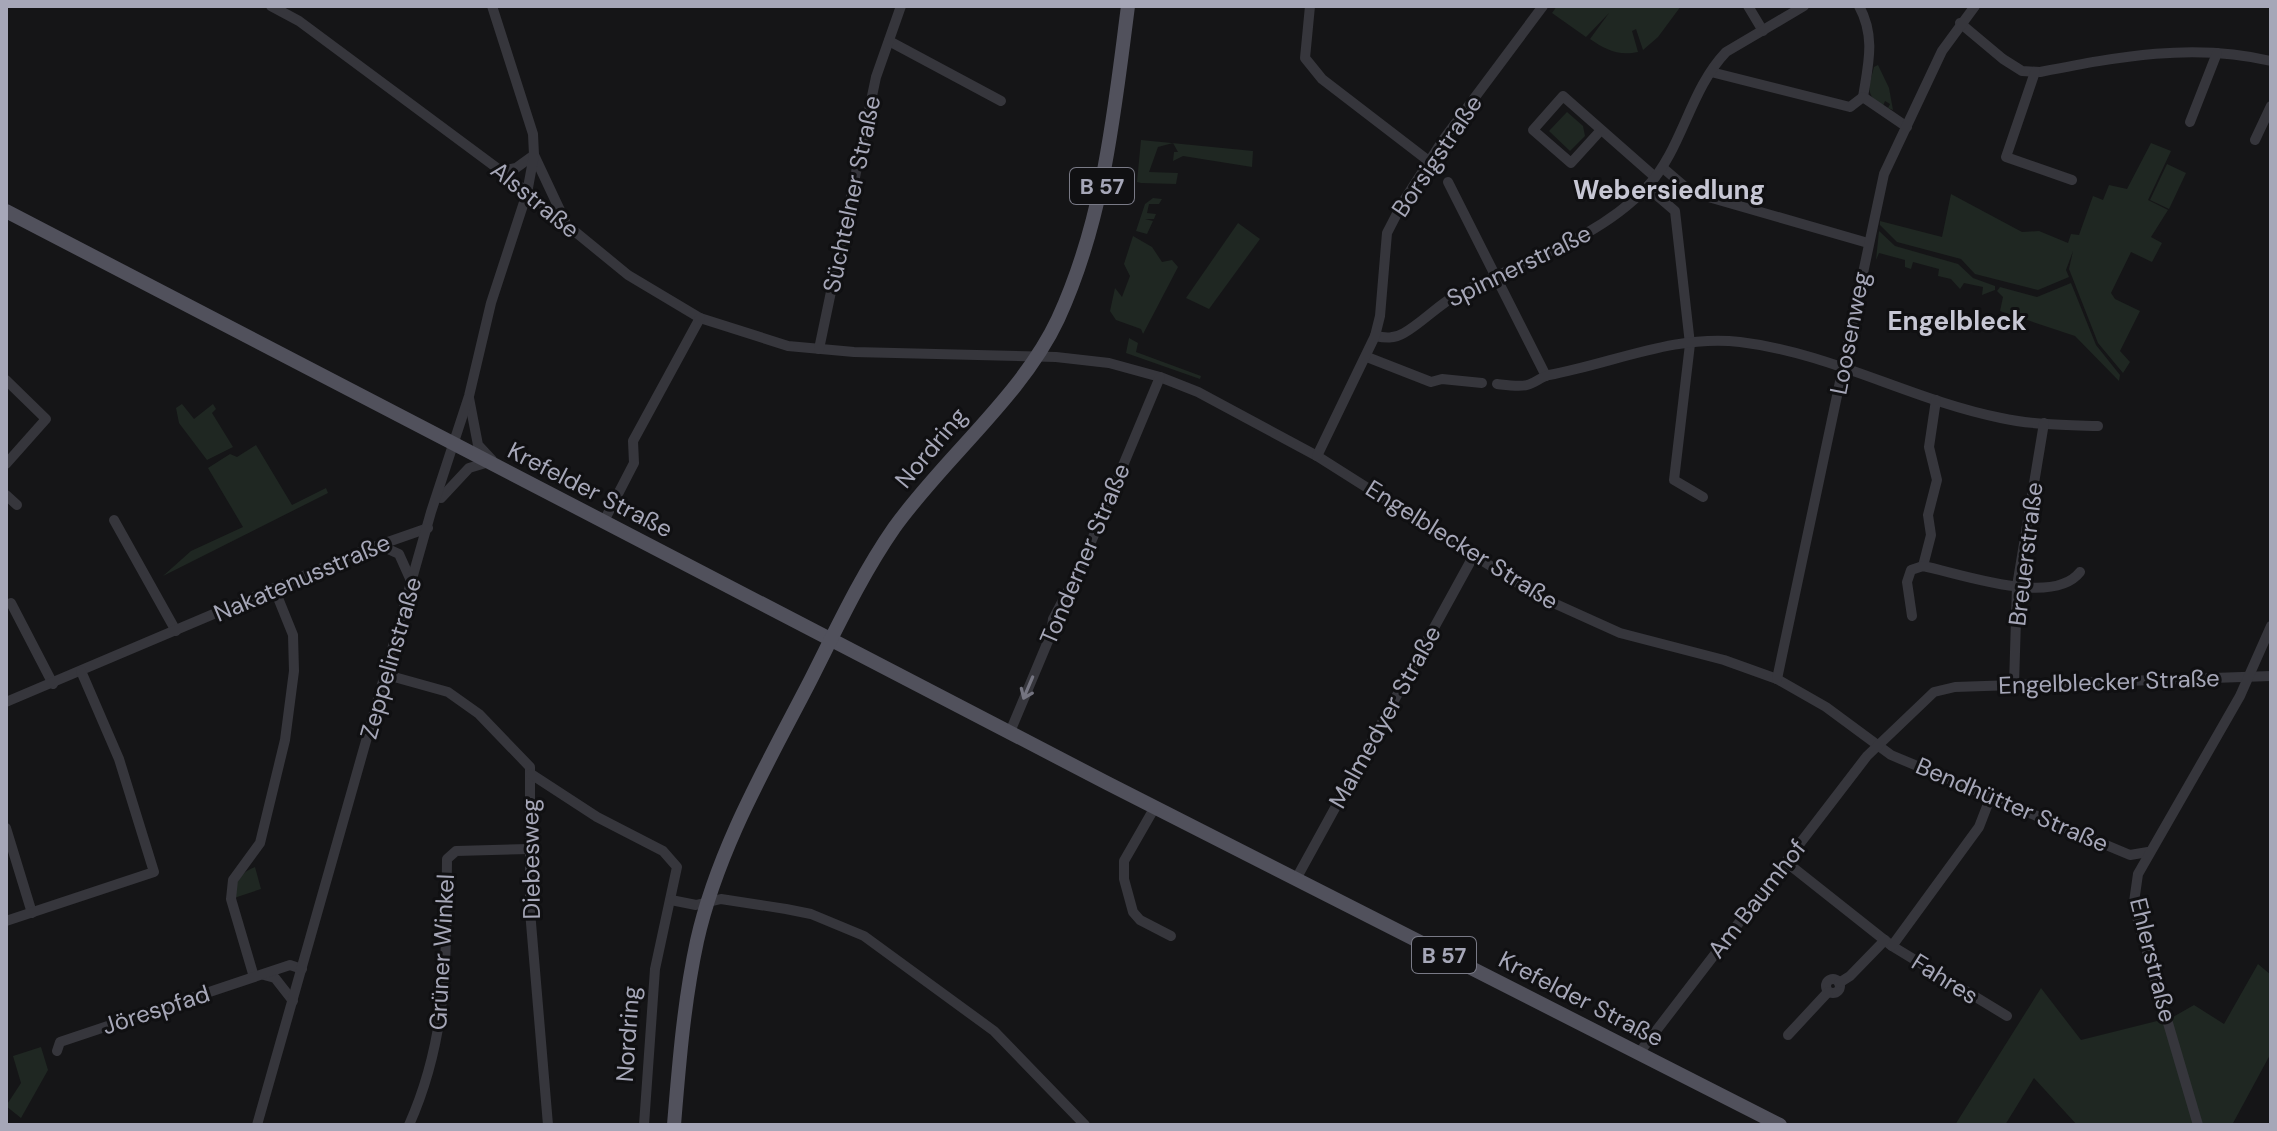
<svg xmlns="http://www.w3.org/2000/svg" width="2277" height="1131" font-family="'DM Sans',sans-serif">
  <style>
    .green { fill: #1f2722 }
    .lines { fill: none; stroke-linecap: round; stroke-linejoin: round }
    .minor { stroke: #36363c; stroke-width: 10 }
    .major { stroke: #51515c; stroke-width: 14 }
    .oneway { stroke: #747480 }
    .labels { text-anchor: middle; stroke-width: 6; stroke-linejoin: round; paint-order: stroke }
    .shield { fill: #101012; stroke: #797a86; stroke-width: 2 }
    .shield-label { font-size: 22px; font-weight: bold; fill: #a6a7b8 }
    .street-label { font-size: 24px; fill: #a6a7b8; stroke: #101012 }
    .neighbourhood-label { font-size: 26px; font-weight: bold; fill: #c7c7d4; stroke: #101012 }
  </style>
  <rect width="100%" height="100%" fill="#151517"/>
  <g class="green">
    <path d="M1557 6H1681L1658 37 1643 50 1636 29 1632 31 1638 52C1618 56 1606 50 1590 39L1609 13 1586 37 1552 13Z"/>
    <path d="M1878 65 1889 88 1893 110 1888 108 1890 104 1885 101 1883 106C1864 94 1869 87 1874 67Z"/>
    <polygon points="1567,112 1583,126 1585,136 1570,151 1549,131"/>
    <polygon points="1141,140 1253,151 1252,167 1183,156 1173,161 1174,152 1178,152 1173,143 1158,147 1149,172 1178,173 1176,184 1141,183 1137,182"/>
    <polygon points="2151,143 2171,151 2148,200 2168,210 2151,237 2162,243 2152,262 2131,252 2111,293 2115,299 2140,311 2120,351 2130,362 2123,373 2098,343 2069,269 2073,251 2066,270 2069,277 2038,290 1975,274 1961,259 1897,242 1880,225 1880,221 1942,237 1951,194 2022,232 2039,231 2068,243 2071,234 2079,235 2093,196 2103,200 2109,185 2127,189"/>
    <polygon points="2167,164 2186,173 2169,209 2150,200"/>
    <polygon points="1153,198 1162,199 1159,204 1149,204 1147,213 1156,214 1154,219 1145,219 1153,221 1147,234 1136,231 1145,204"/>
    <polygon points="1238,223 1260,239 1209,309 1186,298"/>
    <polygon points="1879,231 1895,246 1958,264 1973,278 1995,286 1995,290 1982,295 1983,287 1964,283 1960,289 1951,279 1938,276 1939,269 1913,262 1911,269 1905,267 1905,260 1879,253 1876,260"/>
    <polygon points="1133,236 1152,247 1162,262 1172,260 1178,267 1143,334 1141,329 1116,320 1110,311 1115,288 1122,297 1130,276 1124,264"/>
    <polygon points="2071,283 2096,345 2120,375 2119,381 2075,336 2000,311 2003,297 1997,291 2000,287 2037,297"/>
    <polygon points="1129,338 1138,343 1136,352 1201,376 1200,379 1126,353"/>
    <polygon points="182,404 194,419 213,404 216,409 212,413 233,447 207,460 179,423 176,408"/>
    <polygon points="256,445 292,505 326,488 328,493 163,576 191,551 243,527 208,468 230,454 237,457"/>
    <path d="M255 867 261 889 234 898C236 882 239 873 255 867Z"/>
    <polygon points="2258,964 2271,975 2271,1053 2232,1125 2077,1125 2034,1078 2005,1125 1955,1125 2041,988 2081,1040 2173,1017 2194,1005 2224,1024"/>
    <polygon points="41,1047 48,1070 21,1118 6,1106 21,1083 13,1056"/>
  </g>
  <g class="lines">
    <g class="minor">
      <polyline points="271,6 299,21 501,171 628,275 700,318 788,346 854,352 1056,357 1109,363 1160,377 1198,392 1317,456 1538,596 1620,633 1724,660 1777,679 1826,707 1891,755 2130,855 2148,852"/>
      <polyline points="1310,6 1305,58 1322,79 1430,162"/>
      <polyline points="1748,6 1763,31"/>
      <path d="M1859 6C1876 37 1868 65 1863 97"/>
      <path d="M1960 23 2003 59 2022 71 2040 72C2117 57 2193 42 2271 61"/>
      <polyline points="889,41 1001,101"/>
      <polyline points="1711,72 1850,107 1863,97 1907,127"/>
      <polyline points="2035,72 2006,157 2072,180"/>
      <polyline points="2190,122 2217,53"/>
      <polyline points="1601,130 1571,163 1533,130 1563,96 1655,177"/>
      <polyline points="2255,140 2271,106"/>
      <polyline points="1663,168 1691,192 1868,243"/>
      <polyline points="501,171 516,168 534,155 565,221"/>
      <polyline points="1448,182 1546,376"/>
      <polyline points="1647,187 1675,211 1690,344 1674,480 1703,497"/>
      <path d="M1375 336C1385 338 1394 339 1404 333 1423 322 1438 305 1458 294 1522 261 1596 241 1647 187 1683 148 1689 91 1726 52L1804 6"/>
      <polyline points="819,349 876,77 901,6"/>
      <polyline points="1367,357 1431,382 1442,379 1482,383"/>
      <polyline points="6,380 46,419 6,464"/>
      <path d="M1497 384C1506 385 1519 387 1527 385 1535 383 1541 377 1549 375 1611 364 1675 334 1740 342 1832 353 1911 400 2001 418 2032 425 2066 425 2098 426"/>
      <polyline points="469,398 478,445 492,460"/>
      <polyline points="1317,456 1375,336 1380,316 1387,233 1403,202 1443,140 1543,6"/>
      <polyline points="6,495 17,505"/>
      <polyline points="441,498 469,468 489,462"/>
      <polyline points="114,520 176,631"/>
      <polyline points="604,521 634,463 633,441 700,318"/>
      <polyline points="379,545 399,554 412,583"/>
      <polyline points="1923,566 1931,535 1928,515 1937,480 1929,447 1936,400"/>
      <polyline points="11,603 53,684"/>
      <path d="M1912 616 1907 582 1911 570 1923 566C1962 574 2053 607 2080 572"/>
      <polyline points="387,675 448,692 479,714 530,767 530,911 548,1125"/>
      <polyline points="1777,679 1884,174 1942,51 1975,6"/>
      <polyline points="2014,685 2017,586 2044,423"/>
      <polyline points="6,702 362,551 428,528"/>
      <polyline points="1010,732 1051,634 1053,619 1081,566 1160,377"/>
      <polyline points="531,774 597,817 663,851 677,867 655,969 644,1125"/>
      <polyline points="1155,807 1124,861 1124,879 1133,912 1140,920 1171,936"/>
      <polyline points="6,828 32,913"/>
      <polyline points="1786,862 1892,946 2007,1016"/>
      <polyline points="1296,879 1474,555"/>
      <polyline points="671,900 696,905 721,899 786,909 811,914 864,936 994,1031 1085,1125"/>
      <polyline points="6,921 154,872 119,759 81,671"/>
      <polyline points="1892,946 1979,827 1991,796"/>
      <polyline points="264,975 275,978 293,1001"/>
      <polyline points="254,977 231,899 233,880 260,843 285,740 294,671 293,635 274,588"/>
      <circle cx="1833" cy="986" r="7"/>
      <polyline points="1839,983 1850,976 1885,940"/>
      <polyline points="1788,1035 1828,992"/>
      <polyline points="57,1051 60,1042 290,965 302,969"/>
      <polyline points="1639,1053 1867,756 1934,692 1955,687 2014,685 2271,676"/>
      <polyline points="257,1125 431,512 469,396 491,303 527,193 534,155 533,134 492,6"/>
      <path d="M409 1125C449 1035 446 955 447 859L456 851 529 849"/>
      <polyline points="2198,1125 2138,921 2134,902 2138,874 2240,696 2271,626"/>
    </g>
    <g class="major">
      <polyline points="6,211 1107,783 1780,1125"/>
      <path d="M674 1125C679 1064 684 1001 697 941 717 851 766 766 808 685 835 632 860 577 894 528 944 458 1022 396 1058 319 1104 219 1114 113 1128 6"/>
    </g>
  </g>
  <defs><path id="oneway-shaft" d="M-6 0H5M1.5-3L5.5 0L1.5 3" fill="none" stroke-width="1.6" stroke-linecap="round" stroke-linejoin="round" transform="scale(2)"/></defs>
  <use class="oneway" href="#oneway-shaft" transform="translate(1028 688) rotate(113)"/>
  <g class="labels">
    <g class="shield">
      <rect x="1070" y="168" width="64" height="36" rx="6"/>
      <rect x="1412" y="937" width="64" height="36" rx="6"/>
    </g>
    <g class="shield-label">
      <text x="1102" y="194">B 57</text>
      <text x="1444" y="963">B 57</text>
    </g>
    <g class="street-label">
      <text transform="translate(1437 156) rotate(-56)" y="8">Borsigstraße</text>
      <text transform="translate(852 194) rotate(-78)" y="8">Süchtelner Straße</text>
      <text transform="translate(535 200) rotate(39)" y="8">Alsstraße</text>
      <text transform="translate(1519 266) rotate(-26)" y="8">Spinnerstraße</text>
      <text transform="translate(1850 333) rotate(-79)" y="8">Loosenweg</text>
      <text transform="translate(931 448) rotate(-50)" y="8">Nordring</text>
      <text transform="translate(590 490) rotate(27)" y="8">Krefelder Straße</text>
      <text transform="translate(1462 545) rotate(32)" y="8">Engelblecker Straße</text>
      <text transform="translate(1085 554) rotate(-67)" y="8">Tonderner Straße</text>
      <text transform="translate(2026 554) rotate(-83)" y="8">Breuerstraße</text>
      <text transform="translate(302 578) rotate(-23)" y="8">Nakatenusstraße</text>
      <text transform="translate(391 658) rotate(-74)" y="8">Zeppelinstraße</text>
      <text transform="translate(2109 682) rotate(-2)" y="8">Engelblecker Straße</text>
      <text transform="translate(1385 717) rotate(-61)" y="8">Malmedyer Straße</text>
      <text transform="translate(2012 805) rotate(23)" y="8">Bendhütter Straße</text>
      <text transform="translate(531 859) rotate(-91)" y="8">Diebesweg</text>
      <text transform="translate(1757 899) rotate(-52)" y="8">Am Baumhof</text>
      <text transform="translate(442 952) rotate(-87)" y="8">Grüner Winkel</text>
      <text transform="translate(2153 960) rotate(76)" y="8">Ehlerstraße</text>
      <text transform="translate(1945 979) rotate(32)" y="8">Fahres</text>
      <text transform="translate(1581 999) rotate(27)" y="8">Krefelder Straße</text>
      <text transform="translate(156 1010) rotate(-18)" y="8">Jörespfad</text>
      <text transform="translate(628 1034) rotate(-86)" y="8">Nordring</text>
    </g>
    <g class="neighbourhood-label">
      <text x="1669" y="199">Webersiedlung</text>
      <text x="1957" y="330">Engelbleck</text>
    </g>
  </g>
  <rect width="2277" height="1131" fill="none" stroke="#a6a7b8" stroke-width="16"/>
</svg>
